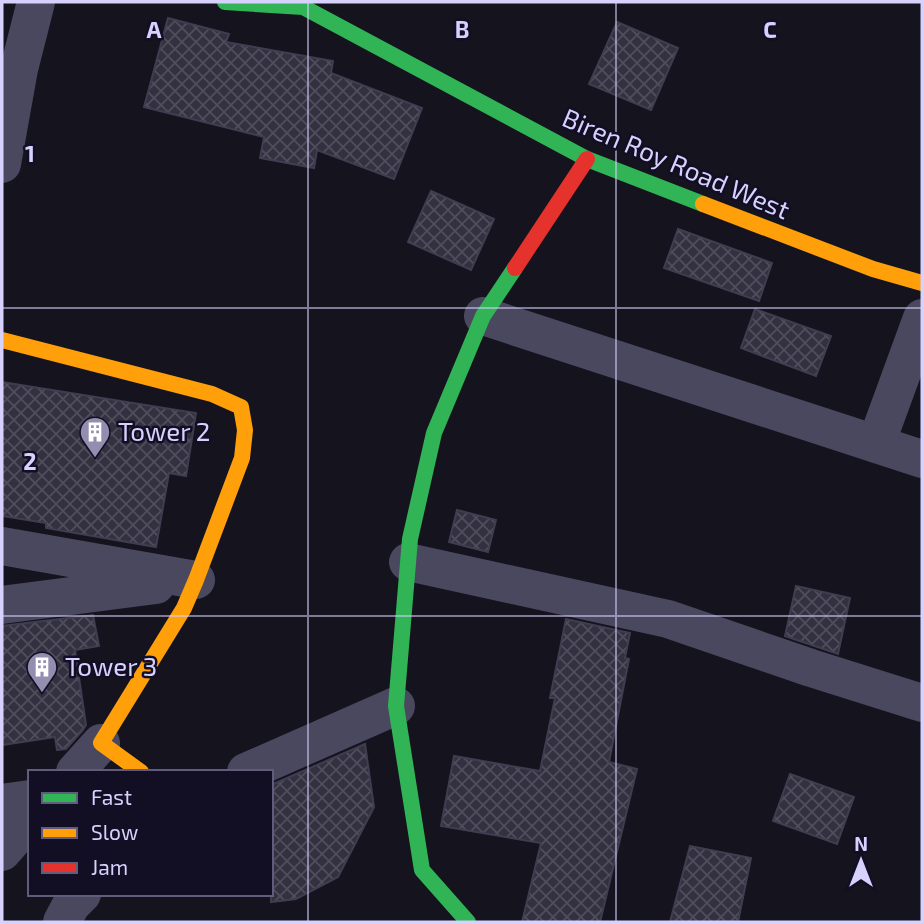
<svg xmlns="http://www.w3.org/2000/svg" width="924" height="924" font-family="'Exo 2',sans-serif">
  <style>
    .building { fill: url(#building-cross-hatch); stroke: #413d51; stroke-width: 2 }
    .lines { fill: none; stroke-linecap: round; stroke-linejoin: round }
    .street { stroke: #49485f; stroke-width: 38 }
    .fast { stroke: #30b455; stroke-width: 16 }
    .slow { stroke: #ff9f0a; stroke-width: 16 }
    .jam { stroke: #e5322d; stroke-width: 16 }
    .grid { fill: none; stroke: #d7d1fe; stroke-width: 2; stroke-opacity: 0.55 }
    .labels { text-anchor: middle; stroke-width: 5; stroke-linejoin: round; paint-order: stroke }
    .street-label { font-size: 26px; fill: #d7d1fe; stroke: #120e23 }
    .poi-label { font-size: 26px; fill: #d7d1fe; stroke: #120e23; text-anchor: start }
    .grid-label { font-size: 23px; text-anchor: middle; font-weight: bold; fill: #d7d1fe; stroke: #120e23; stroke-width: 5; stroke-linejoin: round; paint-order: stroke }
  </style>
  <defs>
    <pattern id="building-cross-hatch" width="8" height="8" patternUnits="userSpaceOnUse" patternTransform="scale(1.75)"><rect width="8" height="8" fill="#333140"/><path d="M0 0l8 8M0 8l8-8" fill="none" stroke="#504e5d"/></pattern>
  </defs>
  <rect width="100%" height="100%" fill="#15131e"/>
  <g class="building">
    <polygon points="168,18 229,34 226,42 333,61 331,73 422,108 394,179 317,150 314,168 260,158 264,137 144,107"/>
    <polygon points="617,22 678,48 651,110 589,84"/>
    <polygon points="431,191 494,219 471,270 408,242"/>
    <polygon points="678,229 772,263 759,301 664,268"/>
    <polygon points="755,309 831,336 816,376 741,348"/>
    <polygon points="2,382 196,413 186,476 169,473 156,547 46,528 46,523 2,516"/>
    <polygon points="457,510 496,520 488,552 449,542"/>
    <polygon points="796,586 850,598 838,654 785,636"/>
    <polygon points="93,615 99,646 75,650 86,725 83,730 66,749 57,750 55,737 2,745 2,626"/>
    <polygon points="566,619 630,633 625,658 629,659 609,762 637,769 600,922 522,922 541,843 441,826 454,756 540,771 555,698 550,698"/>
    <polygon points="365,744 374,807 338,877 296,899 271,902 271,785"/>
    <polygon points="790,774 854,797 837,844 773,821"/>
    <polygon points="690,846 751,858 738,922 670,922"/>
  </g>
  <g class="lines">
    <g class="street">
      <polyline points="2,164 19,69 36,2"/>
      <polyline points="483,316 922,459"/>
      <polyline points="876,444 922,318"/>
      <polyline points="2,546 196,580"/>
      <polyline points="408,562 668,619 811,668 922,703"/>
      <polyline points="2,605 156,585"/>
      <polyline points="75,772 101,743"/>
      <polyline points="246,772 396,706"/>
      <polyline points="2,803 30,799"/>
      <polyline points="2,852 30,820"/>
      <polyline points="62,922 71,905 82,894"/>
    </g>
    <g class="fast">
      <polyline points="225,2 303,7 587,159 703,204"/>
      <polyline points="468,922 422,870 396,706 410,539 434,433 483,316 515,268"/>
    </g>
    <g class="slow">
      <polyline points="703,204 873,269 922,283"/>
      <polyline points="2,340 212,394 241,407 245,430 242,458 196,580 184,608 101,743 141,772"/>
    </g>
    <polyline class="jam" points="515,268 587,159"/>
  </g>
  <path class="grid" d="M308 2V922M616 2V922M2 308H922M2 616H922"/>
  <defs>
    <g id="building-pin" transform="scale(1.575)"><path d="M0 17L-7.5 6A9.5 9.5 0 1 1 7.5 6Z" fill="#938eb0" stroke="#120e23"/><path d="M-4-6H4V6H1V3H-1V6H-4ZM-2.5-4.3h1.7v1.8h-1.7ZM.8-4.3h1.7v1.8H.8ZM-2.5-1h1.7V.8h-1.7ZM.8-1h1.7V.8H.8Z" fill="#fff"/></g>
  </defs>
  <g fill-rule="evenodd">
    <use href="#building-pin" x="95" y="432"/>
    <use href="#building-pin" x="42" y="667"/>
  </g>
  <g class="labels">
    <g class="street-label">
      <text transform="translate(676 164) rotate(23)" y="9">Biren Roy Road West</text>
    </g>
    <g class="poi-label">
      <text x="118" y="441">Tower 2</text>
      <text x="65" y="676">Tower 3</text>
    </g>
  </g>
  <g class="grid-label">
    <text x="154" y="38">A</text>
    <text x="462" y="38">B</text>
    <text x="770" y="38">C</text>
    <text x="30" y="162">1</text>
    <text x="30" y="470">2</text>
  </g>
  <rect width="924" height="924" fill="none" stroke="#d7d1fe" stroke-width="7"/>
  <rect x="28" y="770" width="245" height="126" fill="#120e23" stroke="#615c7b" stroke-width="2"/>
  <rect x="42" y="793" width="35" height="10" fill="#30b455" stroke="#615c7b" stroke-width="2"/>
  <text x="91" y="805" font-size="21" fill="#d7d1fe">Fast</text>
  <rect x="42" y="828" width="35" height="10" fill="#ff9f0a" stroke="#615c7b" stroke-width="2"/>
  <text x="91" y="840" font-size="21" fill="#d7d1fe">Slow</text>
  <rect x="42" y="863" width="35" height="10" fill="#e5322d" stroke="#615c7b" stroke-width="2"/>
  <text x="91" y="875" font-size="21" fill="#d7d1fe">Jam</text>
  <g transform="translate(861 861)" stroke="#120e23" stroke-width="5" paint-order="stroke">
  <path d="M0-5L12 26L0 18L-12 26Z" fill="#d7d1fe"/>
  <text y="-10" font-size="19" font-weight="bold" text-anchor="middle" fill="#d7d1fe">N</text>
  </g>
</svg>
